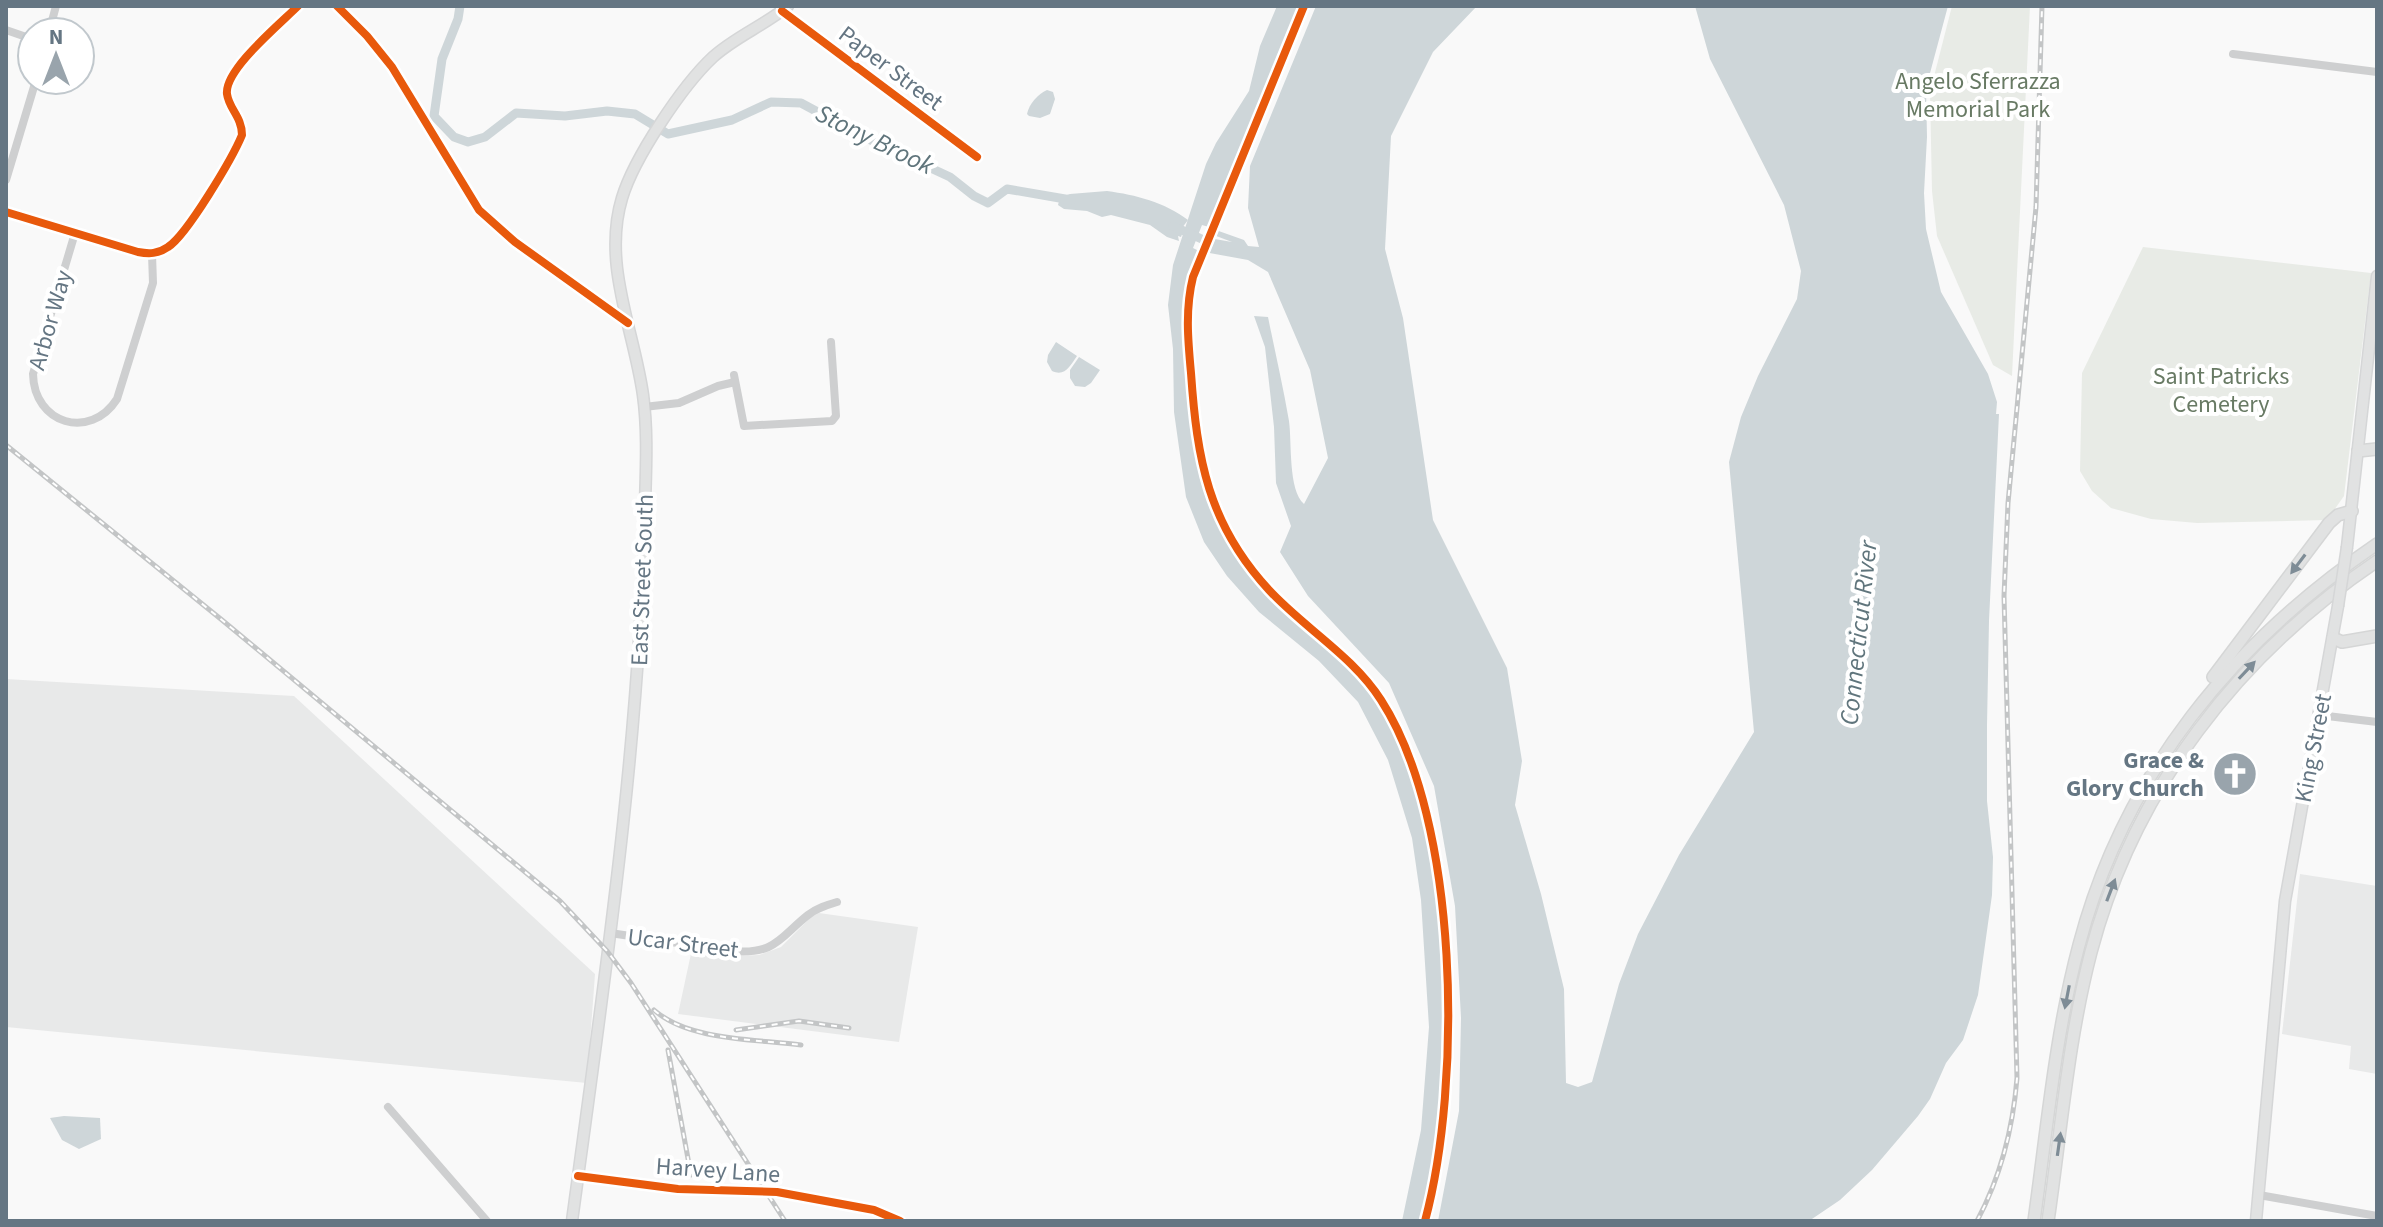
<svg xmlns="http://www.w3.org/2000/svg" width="2383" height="1227" font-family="'Source Sans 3',sans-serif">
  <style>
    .built { fill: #e8e9e9 }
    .green { fill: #e8ebe6 }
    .water { fill: #ced6d9 }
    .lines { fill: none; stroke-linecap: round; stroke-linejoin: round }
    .river { stroke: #ced6d9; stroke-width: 9 }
    .major-casing { stroke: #d5d6d7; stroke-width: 13 }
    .highway-casing { stroke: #d5d6d6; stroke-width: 14 }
    .minor { stroke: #cecfd0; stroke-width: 8 }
    .major { stroke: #e1e2e2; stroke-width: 10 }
    .highway { stroke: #e1e2e2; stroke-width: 11 }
    .rail-casing { stroke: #c3c5c6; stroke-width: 5 }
    .rail { stroke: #fff; stroke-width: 2; stroke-dasharray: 6; stroke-linecap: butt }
    .major-bridge-casing { stroke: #d5d6d7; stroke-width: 13; stroke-linecap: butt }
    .major-bridge { stroke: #e1e2e2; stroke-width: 10 }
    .cycleway-casing { stroke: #fff; stroke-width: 13 }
    .cycleway { stroke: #e8590c; stroke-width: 8 }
    .oneway { fill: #7e8c96 }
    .labels { text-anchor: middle; stroke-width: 8; stroke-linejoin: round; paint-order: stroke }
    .street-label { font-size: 24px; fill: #657683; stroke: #fff }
    .park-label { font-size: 24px; fill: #687a64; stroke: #fff }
    .poi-label { font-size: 24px; font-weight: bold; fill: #657683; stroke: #fff; text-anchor: end }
    .water-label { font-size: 26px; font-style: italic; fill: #60757c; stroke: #fff }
  </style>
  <rect width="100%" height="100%" fill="#f9f9f9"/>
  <g class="built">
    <polygon points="6,679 294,696 595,974 587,1083 6,1027"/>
    <polygon points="2300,874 2377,886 2377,1074 2349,1069 2351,1046 2282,1034"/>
    <polygon points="819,913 918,927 899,1042 678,1014 692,949 735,956 759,955 781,947 811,917"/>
  </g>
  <g class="green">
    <polygon points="1952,6 2030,6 2012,376 1993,365 1937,236 1932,191 1930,92"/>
    <polygon points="2143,247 2371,273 2344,496 2327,520 2197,523 2151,519 2111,508 2092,491 2080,471 2082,373"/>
  </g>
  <g class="water">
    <path d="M1277 6H1299L1209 227 1202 225 1193 248 1199 251 1189 273 1185 291C1186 352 1186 437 1205 495 1219 537 1252 578 1283 609 1314 639 1364 675 1385 712 1421 779 1433 852 1440 927 1448 1026 1446 1124 1422 1221H1402L1421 1130 1429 1027 1421 900 1412 838 1388 760 1358 702 1319 661 1259 612 1227 576 1204 542 1186 497 1174 412 1173 349 1168 305 1173 265 1206 164 1216 143 1249 91 1260 46Z"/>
    <path d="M1316 6H1477L1433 52 1391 136 1385 249 1403 318 1433 520 1507 668 1522 761 1515 805 1541 894 1564 989 1566 1083 1578 1087 1592 1082 1619 984 1638 934 1679 855 1754 732 1729 462 1741 417 1758 376 1797 299 1801 271 1784 205 1710 59 1695 6H1948L1926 88 1927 137 1924 193 1926 229 1941 292 1988 374 1997 402 1996 414H1999L1989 621 1987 725V801L1993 857 1992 895 1978 995 1963 1040 1946 1063 1930 1099 1918 1116 1872 1170 1840 1200 1809 1221H1438L1459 1111 1461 1018 1455 906 1434 786 1389 683 1308 596 1280 552 1291 526 1276 483 1274 427 1265 347 1254 316 1268 317C1275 352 1283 386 1289 421 1292 443 1288 490 1304 504L1328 458 1310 370 1268 272 1248 260 1204 252 1209 238 1232 242 1211 234 1213 229 1244 240 1248 246 1259 247 1248 208 1250 166Z"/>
    <path d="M1047 90 1053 92 1055 99 1050 114 1040 118 1029 116 1027 114C1029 104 1038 94 1047 90Z"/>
    <path d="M1107 191C1136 195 1164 202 1188 220L1182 228 1184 229 1181 237 1178 236 1179 241 1167 237 1150 225 1111 215 1102 217 1087 211 1064 209 1058 205 1060 197 1070 194Z"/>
    <path d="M1056 342 1077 356C1070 366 1065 377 1052 371L1047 362 1048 355Z"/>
    <polygon points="1079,357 1100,370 1091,383 1085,387 1075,386 1070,378 1070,370"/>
    <polygon points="64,1116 100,1118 101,1139 79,1149 62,1140 50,1118"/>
  </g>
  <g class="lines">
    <g class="river">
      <polyline points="460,6 458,19 442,59 434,116 454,137 468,142 485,137 516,113 565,116 607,111 635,114 668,134 732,120 771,102 801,103 866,138 950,177 974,196 988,203 1007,189 1071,200"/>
      <polyline points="1173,226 1217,246"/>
    </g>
    <g class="major-casing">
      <g id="major">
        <polyline points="2347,547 2377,276"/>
        <path d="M572 1221C604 983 640 746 645 505 646 469 648 431 643 395 634 330 602 264 622 198 634 158 682 86 713 57 735 37 765 25 788 6"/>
        <polyline points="2256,1221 2285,901 2338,606"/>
      </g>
    </g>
    <g class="highway-casing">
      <g id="highway">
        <polyline points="2358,451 2377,449"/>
        <polyline points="2333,638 2342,642 2377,636"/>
        <polyline points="2213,677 2329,523 2338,515 2352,511"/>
        <path d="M2034 1221C2047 1129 2055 1035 2079 945 2124 774 2233 642 2377 544"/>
        <path d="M2048 1221C2061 1132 2068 1040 2091 952 2134 789 2238 655 2377 561"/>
      </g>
    </g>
    <g class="minor">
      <polyline points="337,6 367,36 392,67 479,210 515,242 628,323"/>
      <polyline points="782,11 977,157"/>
      <polyline points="6,30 32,39"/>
      <polyline points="49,32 56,6"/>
      <polyline points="2233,54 2377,72"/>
      <polyline points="6,180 36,80"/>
      <path d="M6 212 138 252C149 254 158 254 168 247 187 235 233 157 242 135 242 117 229 109 227 94 224 70 280 24 298 6"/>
      <path d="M75 233 33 374C34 424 90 441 117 399L153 283 152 254"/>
      <polyline points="734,375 744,426 832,421 836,416 831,342"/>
      <polyline points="644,407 679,403 718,386 735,382"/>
      <polyline points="2319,715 2377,722"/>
      <path d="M610 933 732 951C776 955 780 937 808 915 817 908 827 905 837 902"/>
      <polyline points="388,1107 487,1221"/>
      <polyline points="578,1176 678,1189 777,1192 874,1210 900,1221"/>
      <polyline points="2259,1195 2377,1216"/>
    </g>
    <use href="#major" class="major"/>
    <use href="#highway" class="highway"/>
    <g class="rail-casing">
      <g id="rail">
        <polyline points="6,445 222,620 560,901 607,951 631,983 785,1221"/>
        <path d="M654 1010C689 1041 756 1039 801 1045"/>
        <polyline points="736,1030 799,1021 849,1028"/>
        <polyline points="668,1050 691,1175"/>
        <path d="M1977 1221C2001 1176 2013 1128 2017 1078L2004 596 2008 503 2036 207 2042 6"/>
      </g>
    </g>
    <use href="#rail" class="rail"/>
    <g class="major-bridge-casing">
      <polyline id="major-bridge" points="2338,606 2347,547"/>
    </g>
    <use href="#major-bridge" class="major-bridge"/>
    <g class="cycleway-casing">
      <g id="cycleway">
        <polyline points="337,6 367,36 392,67 479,210 515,242 628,323"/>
        <path d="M1304 6 1193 277C1185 309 1188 341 1191 373 1197 459 1208 524 1269 590 1304 628 1353 656 1381 700 1460 822 1462 1084 1425 1221"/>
        <polyline points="782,11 977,157"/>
        <path d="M6 212 138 252C149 254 158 254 168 247 187 235 233 157 242 135 242 117 229 109 227 94 224 70 280 24 298 6"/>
        <polyline points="578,1176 678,1189 777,1192 874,1210 900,1221"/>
      </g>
    </g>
    <use href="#cycleway" class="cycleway"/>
  </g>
  <defs><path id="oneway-solid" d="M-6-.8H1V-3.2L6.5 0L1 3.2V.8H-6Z" transform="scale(2)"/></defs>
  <g class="oneway">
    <use href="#oneway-solid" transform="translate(2298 564) rotate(127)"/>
    <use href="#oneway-solid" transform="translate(2247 670) rotate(-47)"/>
    <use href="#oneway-solid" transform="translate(2111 890) rotate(-69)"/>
    <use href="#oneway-solid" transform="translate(2067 997) rotate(101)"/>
    <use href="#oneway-solid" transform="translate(2059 1144) rotate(-82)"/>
  </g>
  <defs>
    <g id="church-disc" transform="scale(2.3)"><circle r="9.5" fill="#99a4ac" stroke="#fff"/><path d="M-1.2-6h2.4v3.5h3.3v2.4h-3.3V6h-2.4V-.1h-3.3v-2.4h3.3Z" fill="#fff"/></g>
  </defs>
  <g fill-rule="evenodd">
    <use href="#church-disc" x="2235" y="774"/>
  </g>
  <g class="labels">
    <g class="street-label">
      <text transform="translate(891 68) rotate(37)" y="8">Paper Street</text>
      <text transform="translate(50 320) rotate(-74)" y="8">Arbor Way</text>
      <text transform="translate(642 580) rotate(-88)" y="8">East Street South</text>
      <text transform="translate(2313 748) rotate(-79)" y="8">King Street</text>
      <text transform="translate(683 943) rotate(7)" y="8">Ucar Street</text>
      <text transform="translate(718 1170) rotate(4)" y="8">Harvey Lane</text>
    </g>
    <g class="park-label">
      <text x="1978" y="89">Angelo Sferrazza<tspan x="1978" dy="28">Memorial Park</tspan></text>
      <text x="2221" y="384">Saint Patricks<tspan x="2221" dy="28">Cemetery</tspan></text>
    </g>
    <g class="poi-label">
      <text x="2204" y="768">Grace &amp;<tspan x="2204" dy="28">Glory Church</tspan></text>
    </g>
    <g class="water-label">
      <text transform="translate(875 139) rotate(26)" y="9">Stony Brook</text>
      <text transform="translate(1858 633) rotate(-84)" y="9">Connecticut River</text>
    </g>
  </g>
  <rect width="2383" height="1227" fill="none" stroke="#657683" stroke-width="16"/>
  <g transform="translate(56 56)"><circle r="38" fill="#ffffff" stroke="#c1c8cd" stroke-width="2"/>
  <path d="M0-6L14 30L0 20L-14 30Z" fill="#99a4ac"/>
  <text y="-12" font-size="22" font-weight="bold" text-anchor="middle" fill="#657683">N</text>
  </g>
</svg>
